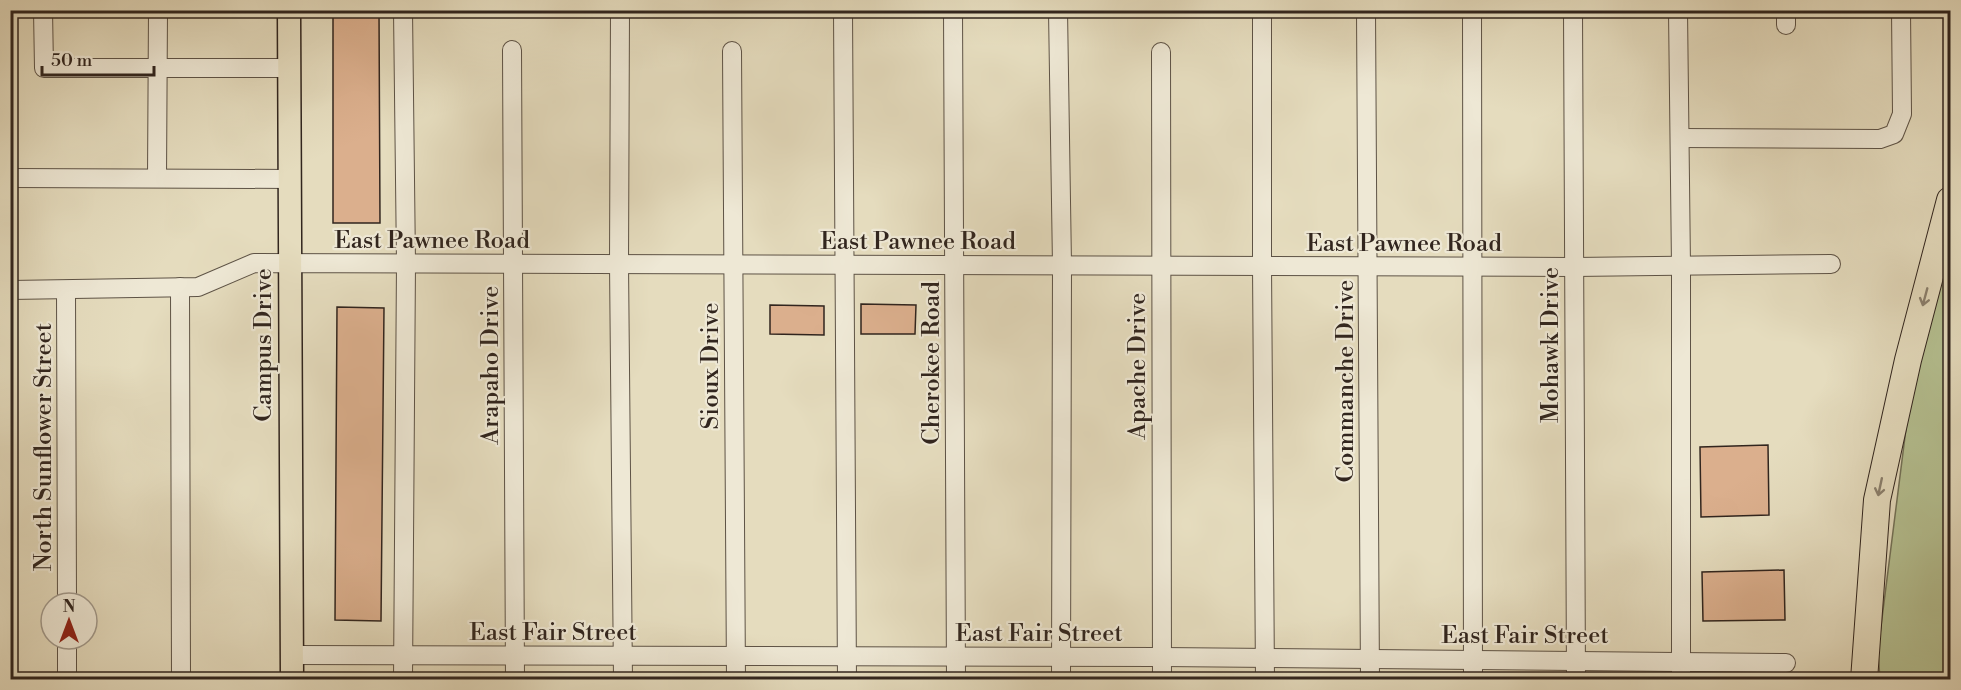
<svg xmlns="http://www.w3.org/2000/svg" width="1961" height="690" font-family="'Libre Bodoni',serif">
  <style>
    .green { fill: #b5c091; stroke: #737258; stroke-width: 1.5 }
    .building { fill: #dbaf8d; stroke: #31251e; stroke-width: 1.5 }
    .lines { fill: none; stroke-linecap: round; stroke-linejoin: round }
    .minor-casing { stroke: #5e5346; stroke-width: 20 }
    .major-casing { stroke: #31251e; stroke-width: 25 }
    .highway-casing { stroke: #31251e; stroke-width: 28 }
    .minor { stroke: #eee8d5; stroke-width: 18 }
    .major { stroke: #e5dcbe; stroke-width: 22 }
    .highway { stroke: #e5dcbe; stroke-width: 26 }
    .oneway { stroke: #8b806e }
    .labels { text-anchor: middle; stroke-width: 4.5; stroke-linejoin: round; paint-order: stroke }
    .street-label { font-size: 24px; fill: #31251e; stroke: #eee8d5 }
  </style>
  <rect width="100%" height="100%" fill="#e5dcbe"/>
  <filter id="stains"><feTurbulence type="fractalNoise" baseFrequency=".00333" numOctaves="4"/><feColorMatrix values="0 0 0 0 .2 0 0 0 0 .09 0 0 0 0 .02 0 0 0 .5 -.17"/></filter>
  <radialGradient id="worn" r=".72"><stop offset=".6" stop-color="#630" stop-opacity="0"/><stop offset="1" stop-color="#630" stop-opacity=".3"/></radialGradient>
  <polygon class="green" points="1950,234 1950,679 1880,680 1878,650 1908,413"/>
  <g class="building">
    <polygon points="333,10 379,10 380,223 333,223"/>
    <polygon points="861,304 916,305 915,334 861,334"/>
    <polygon points="770,305 824,306 824,335 770,334"/>
    <polygon points="337,307 384,308 381,621 335,620"/>
    <polygon points="1768,445 1769,515 1701,517 1700,447"/>
    <polygon points="1784,570 1785,620 1703,621 1702,572"/>
  </g>
  <g class="lines">
    <g class="minor-casing">
      <g id="minor">
        <polyline points="43,10 44,68 290,68"/>
        <polyline points="403,10 406,263 403,680"/>
        <polyline points="620,10 619,264 623,680"/>
        <polyline points="843,10 847,680"/>
        <polyline points="953,10 956,680"/>
        <polyline points="1058,10 1062,265 1061,680"/>
        <polyline points="1262,10 1262,266 1265,680"/>
        <polyline points="1366,10 1370,680"/>
        <polyline points="1472,10 1473,680"/>
        <polyline points="1573,10 1576,680"/>
        <polyline points="1678,10 1681,266 1681,680"/>
        <polyline points="1786,25 1786,10"/>
        <polyline points="512,50 515,680"/>
        <polyline points="732,51 736,680"/>
        <polyline points="1161,52 1162,680"/>
        <polyline points="1680,138 1880,139 1894,134 1902,114 1901,10"/>
        <polyline points="10,178 290,179"/>
        <polyline points="157,178 158,10"/>
        <polyline points="180,287 181,680"/>
        <polyline points="10,290 198,287 254,263 1574,267 1831,264"/>
        <polyline points="66,290 67,603"/>
        <polyline points="67,639 67,680"/>
        <polyline points="291,655 1162,657 1786,663"/>
      </g>
    </g>
    <g class="major-casing">
      <polyline id="major" points="289,10 292,680"/>
    </g>
    <g class="highway-casing">
      <polyline id="highway" points="1864,680 1877,500 1908,360 1950,200"/>
    </g>
    <use href="#minor" class="minor"/>
    <use href="#major" class="major"/>
    <use href="#highway" class="highway"/>
  </g>
  <defs><path id="oneway-shaft" d="M-6 0H5M1.5-3L5.5 0L1.5 3" fill="none" stroke-width="1.6" stroke-linecap="round" stroke-linejoin="round" transform="scale(1.5)"/></defs>
  <g class="oneway">
    <use href="#oneway-shaft" transform="translate(1925 297) rotate(105)"/>
    <use href="#oneway-shaft" transform="translate(1880 487) rotate(102)"/>
  </g>
  <g class="labels">
    <g class="street-label">
      <text x="432" y="248">East Pawnee Road</text>
      <text x="918" y="249">East Pawnee Road</text>
      <text x="1404" y="251">East Pawnee Road</text>
      <text transform="translate(263 345) rotate(-90)" y="8">Campus Drive</text>
      <text transform="translate(1550 345) rotate(-90)" y="8">Mohawk Drive</text>
      <text transform="translate(931 363) rotate(-90)" y="8">Cherokee Road</text>
      <text transform="translate(490 365) rotate(-90)" y="8">Arapaho Drive</text>
      <text transform="translate(710 366) rotate(-90)" y="8">Sioux Drive</text>
      <text transform="translate(1137 366) rotate(-90)" y="8">Apache Drive</text>
      <text transform="translate(1345 381) rotate(-90)" y="8">Commanche Drive</text>
      <text transform="translate(43 447) rotate(-90)" y="8">North Sunflower Street</text>
      <text x="553" y="640">East Fair Street</text>
      <text x="1039" y="641">East Fair Street</text>
      <text x="1525" y="643">East Fair Street</text>
    </g>
  </g>
  <rect width="1961" height="690" fill="none" stroke="#e5dcbe" stroke-width="36"/>
  <rect x="12" y="12" width="1937" height="666" fill="none" stroke="#31251e" stroke-width="3"/>
  <rect x="18" y="18" width="1925" height="654" fill="none" stroke="#31251e" stroke-width="1.5"/>
  <g transform="translate(69 621)"><circle r="28" fill="#eee8d5" stroke="#a29a8c" stroke-width="1.5"/>
  <path d="M0-4.5L10 22L0 15L-10 22Z" fill="#8f2418"/>
  <text y="-9" font-size="16" font-weight="bold" text-anchor="middle" fill="#31251e">N</text>
  </g>
  <path d="M42 66v9h112v-9" fill="none" stroke="#31251e" stroke-width="3"/>
  <text x="51" y="66" font-size="18" fill="#31251e" stroke="#eee8d5" stroke-width="4.5" paint-order="stroke">50 m</text>
  <rect width="100%" height="100%" filter="url(#stains)"/>
  <rect width="100%" height="100%" fill="url(#worn)"/>
</svg>
